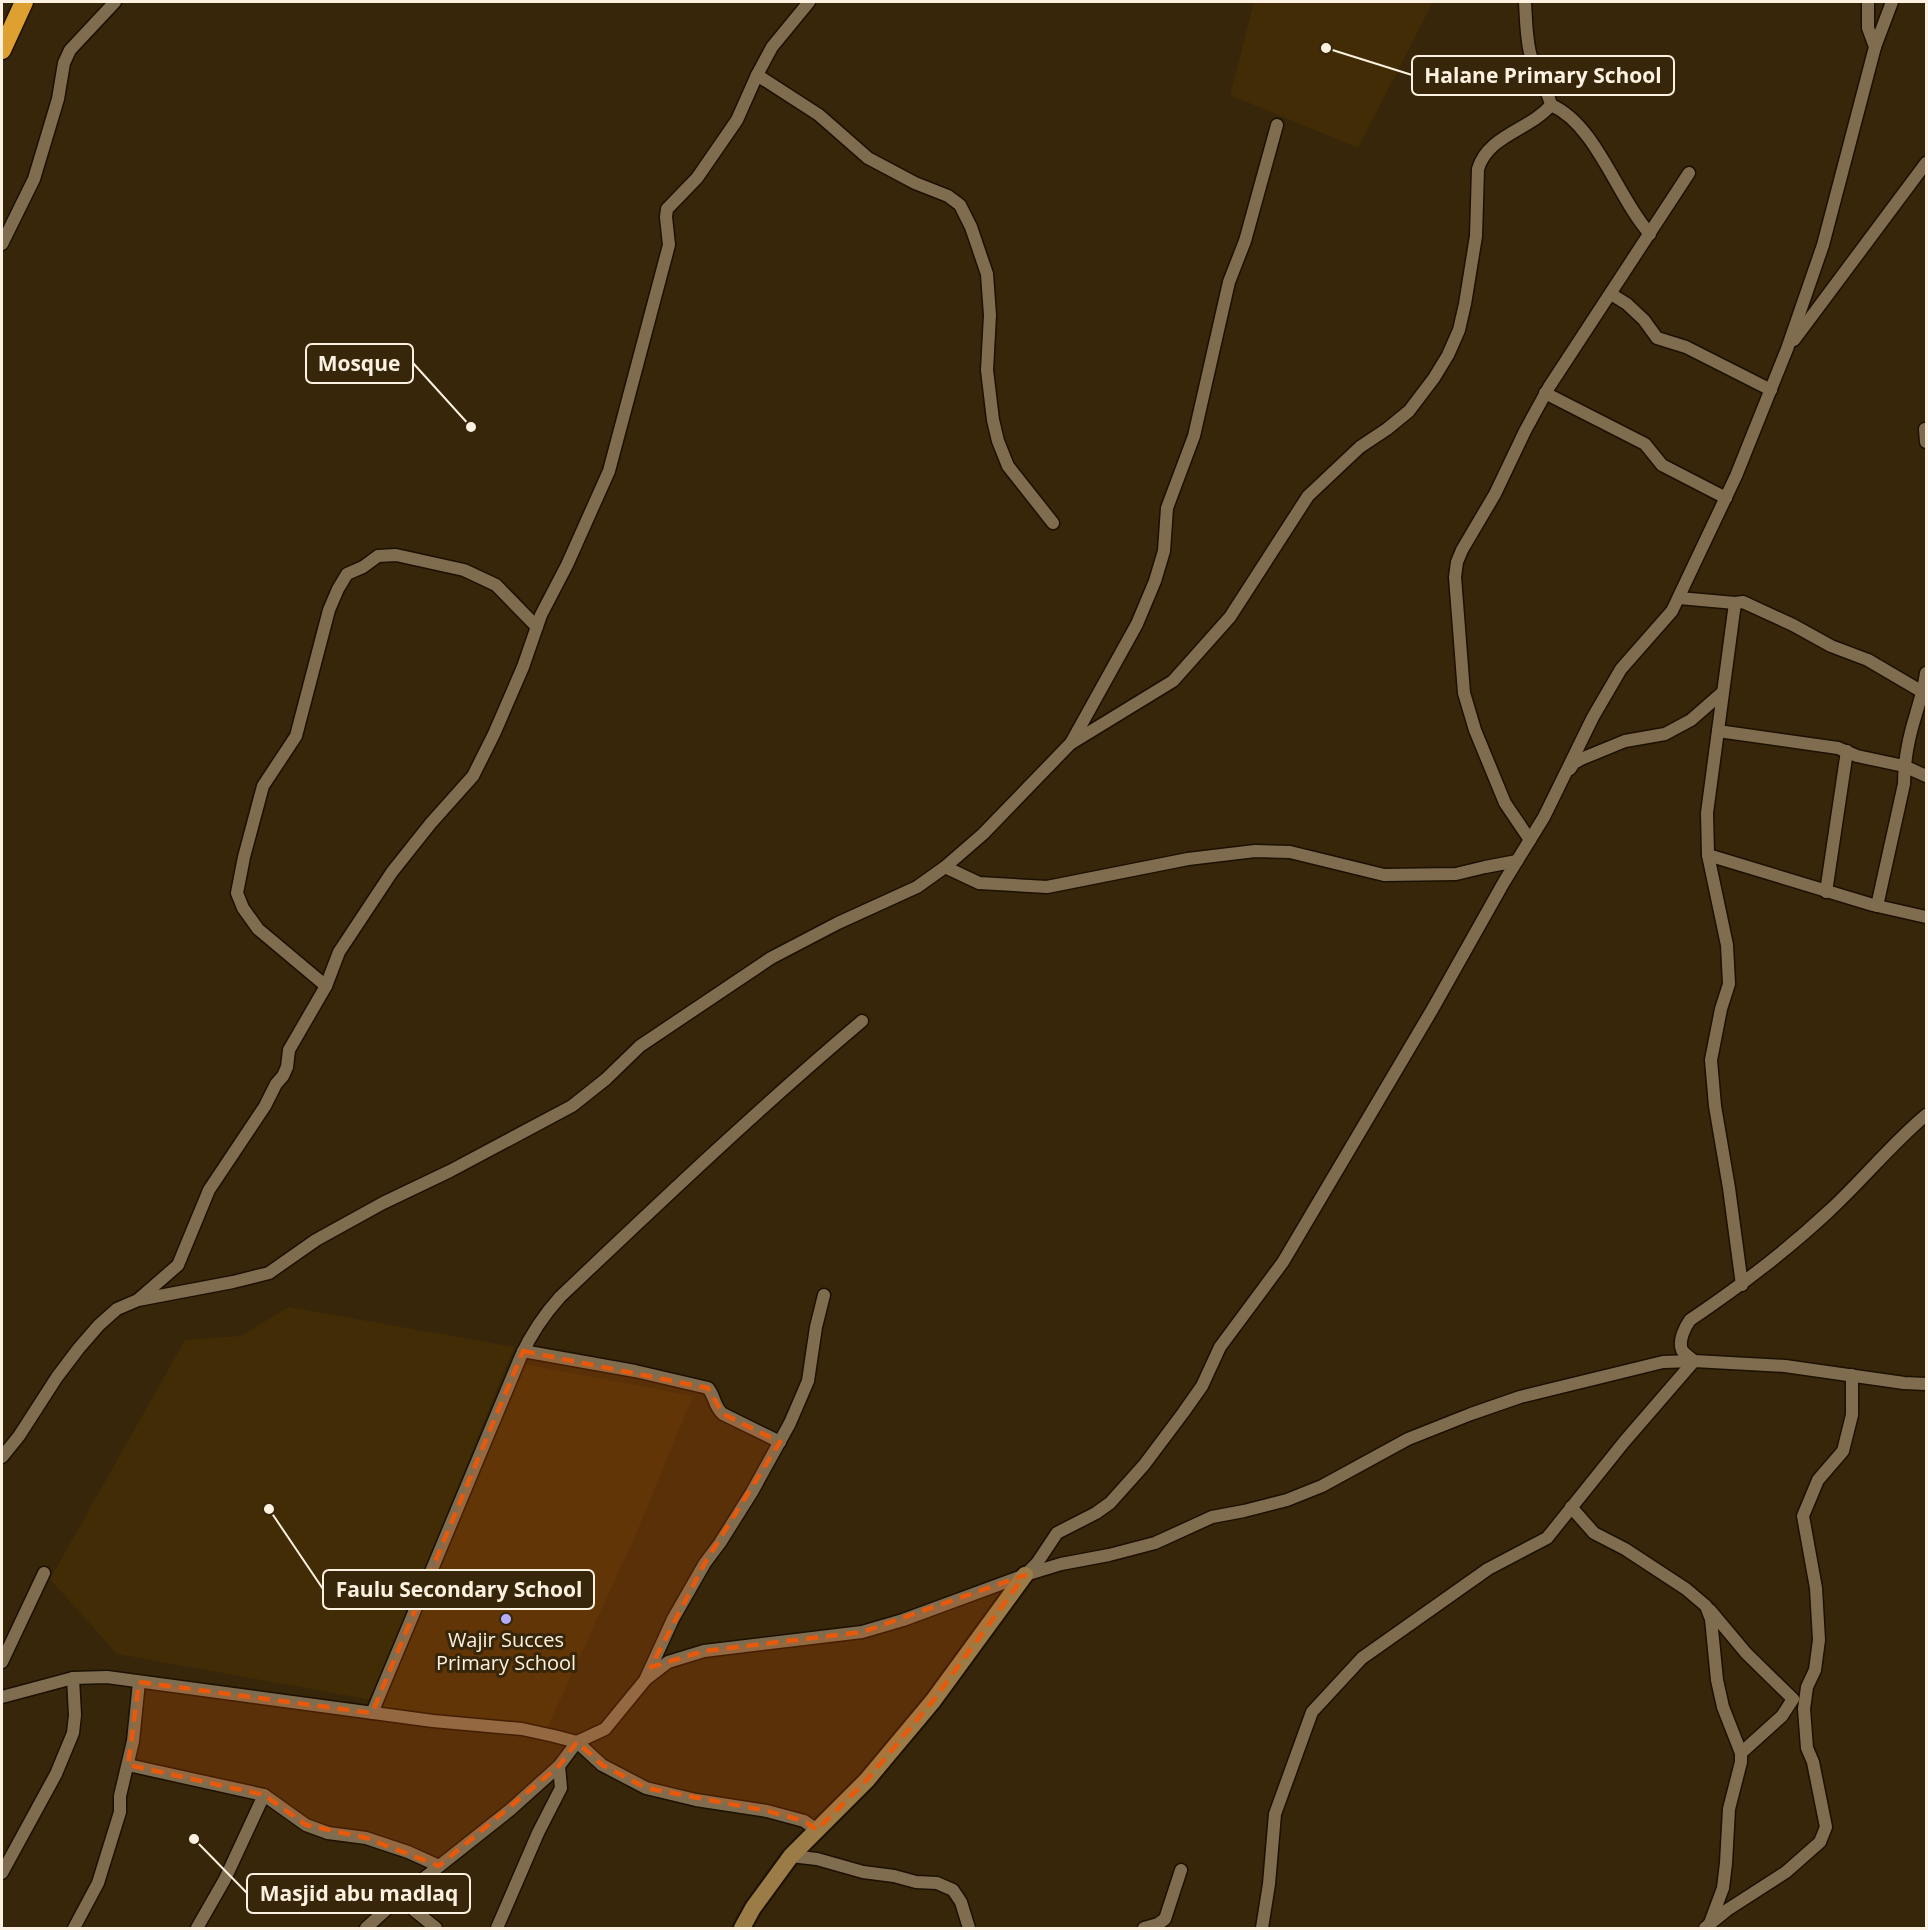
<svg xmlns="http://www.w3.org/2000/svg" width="1928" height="1930" font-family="'Open Sans',sans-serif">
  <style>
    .built { fill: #412c06 }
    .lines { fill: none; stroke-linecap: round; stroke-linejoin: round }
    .street-casing { stroke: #1c1000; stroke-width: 15 }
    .secondary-casing { stroke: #1c1000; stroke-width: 20 }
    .highway-casing { stroke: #1c1000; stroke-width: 21 }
    .street { stroke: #806d50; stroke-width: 12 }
    .secondary { stroke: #9c7c46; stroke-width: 16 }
    .highway { stroke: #dea030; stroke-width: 18 }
    .marked { fill: #e8590c; fill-opacity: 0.2; stroke: #e8590c; stroke-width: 4.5; stroke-dasharray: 12 8; stroke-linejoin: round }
    .poi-dot { fill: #b3adf9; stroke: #372609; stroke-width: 2 }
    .labels { text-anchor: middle; stroke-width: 6; stroke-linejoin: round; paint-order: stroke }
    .poi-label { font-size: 20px; fill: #fdf2e2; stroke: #372609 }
    .leader { fill: none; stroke: #fdf2e2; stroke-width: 2 }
    .callout-dot { fill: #fdf2e2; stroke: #372609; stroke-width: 2 }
    .callout { fill: #372609; stroke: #fdf2e2; stroke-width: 2 }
    .callout-label { font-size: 21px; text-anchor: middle; font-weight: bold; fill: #fdf2e2 }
  </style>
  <rect width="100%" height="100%" fill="#372609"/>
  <g class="built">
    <polygon points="1254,2 1433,2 1358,148 1230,95"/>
    <polygon points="288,1307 514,1347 372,1700 117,1654 50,1579 185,1340 241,1336"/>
    <polygon points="519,1363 693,1396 639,1527 547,1729 376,1710"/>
  </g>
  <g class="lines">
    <g class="street-casing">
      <g id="street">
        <polyline points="1868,2 1868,28 1875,47"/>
        <polyline points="757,75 819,115 868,158 915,183 948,196 960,205 971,227 987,274 990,315 987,370 993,420 998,441 1008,466 1053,523"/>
        <path d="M1551 105C1596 124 1618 199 1650 234"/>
        <polyline points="2,244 34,179 58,99 64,63 70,50 115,2"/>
        <polyline points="1611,294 1627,304 1644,320 1657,338 1686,347 1771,390"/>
        <polyline points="1794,340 1926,163"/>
        <polyline points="1545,393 1645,444 1662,465 1726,498"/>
        <polyline points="1925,429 1926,442"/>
        <polyline points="1679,598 1735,603 1743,602 1793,625 1831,646 1868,660 1926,694"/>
        <polyline points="1735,603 1707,813 1708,855 1727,945 1729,984 1721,1009 1711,1060 1715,1106 1729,1188 1742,1285"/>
        <polyline points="1718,731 1838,748 1857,756 1904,766 1926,776"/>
        <polyline points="1071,743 1137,624 1155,581 1164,551 1167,508 1194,436 1229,282 1245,241 1277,125"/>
        <polyline points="1570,769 1574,763 1581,759 1625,741 1665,734 1691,720 1723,692"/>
        <polyline points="1530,840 1505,803 1475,730 1464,693 1455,577 1457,562 1462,550 1495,494 1525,431 1549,387 1689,173"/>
        <polyline points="1708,855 1873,905 1926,917"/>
        <polyline points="945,867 979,883 1047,887 1188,859 1255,851 1290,852 1384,875 1456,874 1485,867 1517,861"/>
        <polyline points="1826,892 1847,751"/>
        <path d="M1877 906 1904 784C1904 761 1909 736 1916 714 1920 700 1924 688 1926 673"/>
        <polyline points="326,986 258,929 243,908 237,893 244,857 263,786 296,736 329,610 338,589 347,574 363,567 378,556 396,555 464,570 496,585 537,627"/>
        <polyline points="139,1299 178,1265 209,1190 265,1106 276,1084 283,1076 287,1067 289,1050 326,986 339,952 392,872 431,823 473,776 494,734 523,667 541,615 567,565 609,471 669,245 666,217 667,209 697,178 737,120 757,75 772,47 809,2"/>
        <path d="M523 1351 635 1371 708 1388C715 1396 714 1407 723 1414L780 1442"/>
        <path d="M2 1457 19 1436 57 1377 79 1348 99 1325 117 1309 138 1300 233 1282 269 1273 316 1240 383 1203 450 1171 572 1106 606 1079 640 1046 771 958 838 923 917 887 945 867 983 834 1070 744 1173 681 1230 617 1308 496 1360 447 1387 429 1409 411 1434 378 1448 355 1459 330 1465 304 1476 236 1478 169C1488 135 1530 130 1551 105 1547 87 1535 72 1530 53 1526 36 1526 18 1525 2"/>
        <polyline points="1571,1507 1594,1533 1625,1549 1686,1589 1706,1606 1711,1619 1717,1680 1723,1707 1741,1753 1741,1762 1729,1809 1726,1863 1723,1888 1710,1923"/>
        <polyline points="1025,1575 1037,1563 1057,1533 1096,1513 1110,1503 1144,1465 1183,1413 1202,1386 1220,1347 1283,1262 1432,1010 1504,882 1544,817 1593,717 1621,669 1672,611 1736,476 1787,349 1823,245 1875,47 1892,2"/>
        <polyline points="1710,1610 1746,1653 1793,1699 1782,1716 1741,1753"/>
        <polyline points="2,1662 44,1573"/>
        <polyline points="646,1678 673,1619 705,1563 720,1543 752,1492 790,1423 808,1381 816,1327 824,1295"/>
        <polyline points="2,1697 73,1678 107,1677 433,1721 522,1729 554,1736 577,1742 602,1765 646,1788 696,1800 767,1811 804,1821 817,1830"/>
        <path d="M372 1713 521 1356C531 1334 543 1316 560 1297 659 1203 758 1109 862 1021"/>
        <polyline points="128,1765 264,1795 306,1825 328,1833 366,1838 408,1852 439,1866"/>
        <polyline points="791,1856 817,1859 863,1872 894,1876 916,1882 937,1883 953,1890 961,1902 969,1928"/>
        <polyline points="2,1873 56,1774 73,1733 75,1715 73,1678"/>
        <polyline points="399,1898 436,1928"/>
        <polyline points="74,1928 98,1883 120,1812 120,1796 133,1741 139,1682"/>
        <polyline points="197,1928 225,1879 264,1795"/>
        <polyline points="366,1928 399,1898 510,1810 559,1766 577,1742 605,1729 646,1679 668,1662 704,1651 862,1632 903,1620 1025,1575 1061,1564 1109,1555 1155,1543 1212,1517 1244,1511 1287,1500 1322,1486 1408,1439 1471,1414 1520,1397 1663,1362 1694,1361 1785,1366 1904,1383 1926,1384"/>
        <polyline points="497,1928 538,1833 561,1788 559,1766"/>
        <polyline points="1144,1928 1158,1924 1165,1919 1181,1870"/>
        <path d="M1262 1928 1269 1884 1275 1814 1312 1712 1362 1658 1488 1569 1547 1538 1624 1442 1694 1361C1691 1358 1684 1354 1682 1350 1678 1341 1685 1327 1690 1320 1739 1287 1785 1252 1828 1212 1862 1181 1891 1144 1926 1115"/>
        <polyline points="1705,1928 1727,1910 1786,1872 1820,1842 1826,1827 1813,1762 1807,1748 1804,1709 1807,1687 1815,1670 1819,1640 1816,1588 1803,1516 1818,1480 1843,1451 1852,1415 1852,1375"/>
      </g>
    </g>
    <g class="secondary-casing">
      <polyline id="secondary" points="742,1928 753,1908 791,1856 867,1780 933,1701 1025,1575"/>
    </g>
    <g class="highway-casing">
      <polyline id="highway" points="2,50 24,2"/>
    </g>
    <use href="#street" class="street"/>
    <use href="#secondary" class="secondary"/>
    <use href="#highway" class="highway"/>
  </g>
  <path class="marked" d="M523 1351 708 1388 723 1414 780 1442 705 1563 651 1667 704 1651 862 1632 1025 1575 933 1701 867 1780 817 1830 804 1821 767 1811 646 1788 602 1765 577 1742 559 1766 439 1866 366 1838 306 1825 264 1795 128 1765 139 1682 372 1713Z"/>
  <circle class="poi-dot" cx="506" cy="1619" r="6"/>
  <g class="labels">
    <g class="poi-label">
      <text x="506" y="1647">Wajir Succes<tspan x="506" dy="23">Primary School</tspan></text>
    </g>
  </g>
  <path class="leader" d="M1326 48L1412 75M471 427L413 363M269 1509L323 1589M194 1839L247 1893"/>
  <g class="callout-dot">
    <circle cx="1326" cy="48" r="6"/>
    <circle cx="471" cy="427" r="6"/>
    <circle cx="269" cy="1509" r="6"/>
    <circle cx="194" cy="1839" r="6"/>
  </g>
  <g class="callout">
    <rect x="1412" y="56" width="262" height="39" rx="6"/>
    <rect x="306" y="344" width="107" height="39" rx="6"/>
    <rect x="323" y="1570" width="271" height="39" rx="6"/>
    <rect x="247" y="1874" width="223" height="39" rx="6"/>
  </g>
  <g class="callout-label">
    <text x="1543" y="83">Halane Primary School</text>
    <text x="359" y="371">Mosque</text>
    <text x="459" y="1597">Faulu Secondary School</text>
    <text x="359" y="1901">Masjid abu madlaq</text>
  </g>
  <rect width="1928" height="1930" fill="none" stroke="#fdf2e2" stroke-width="6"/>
</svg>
